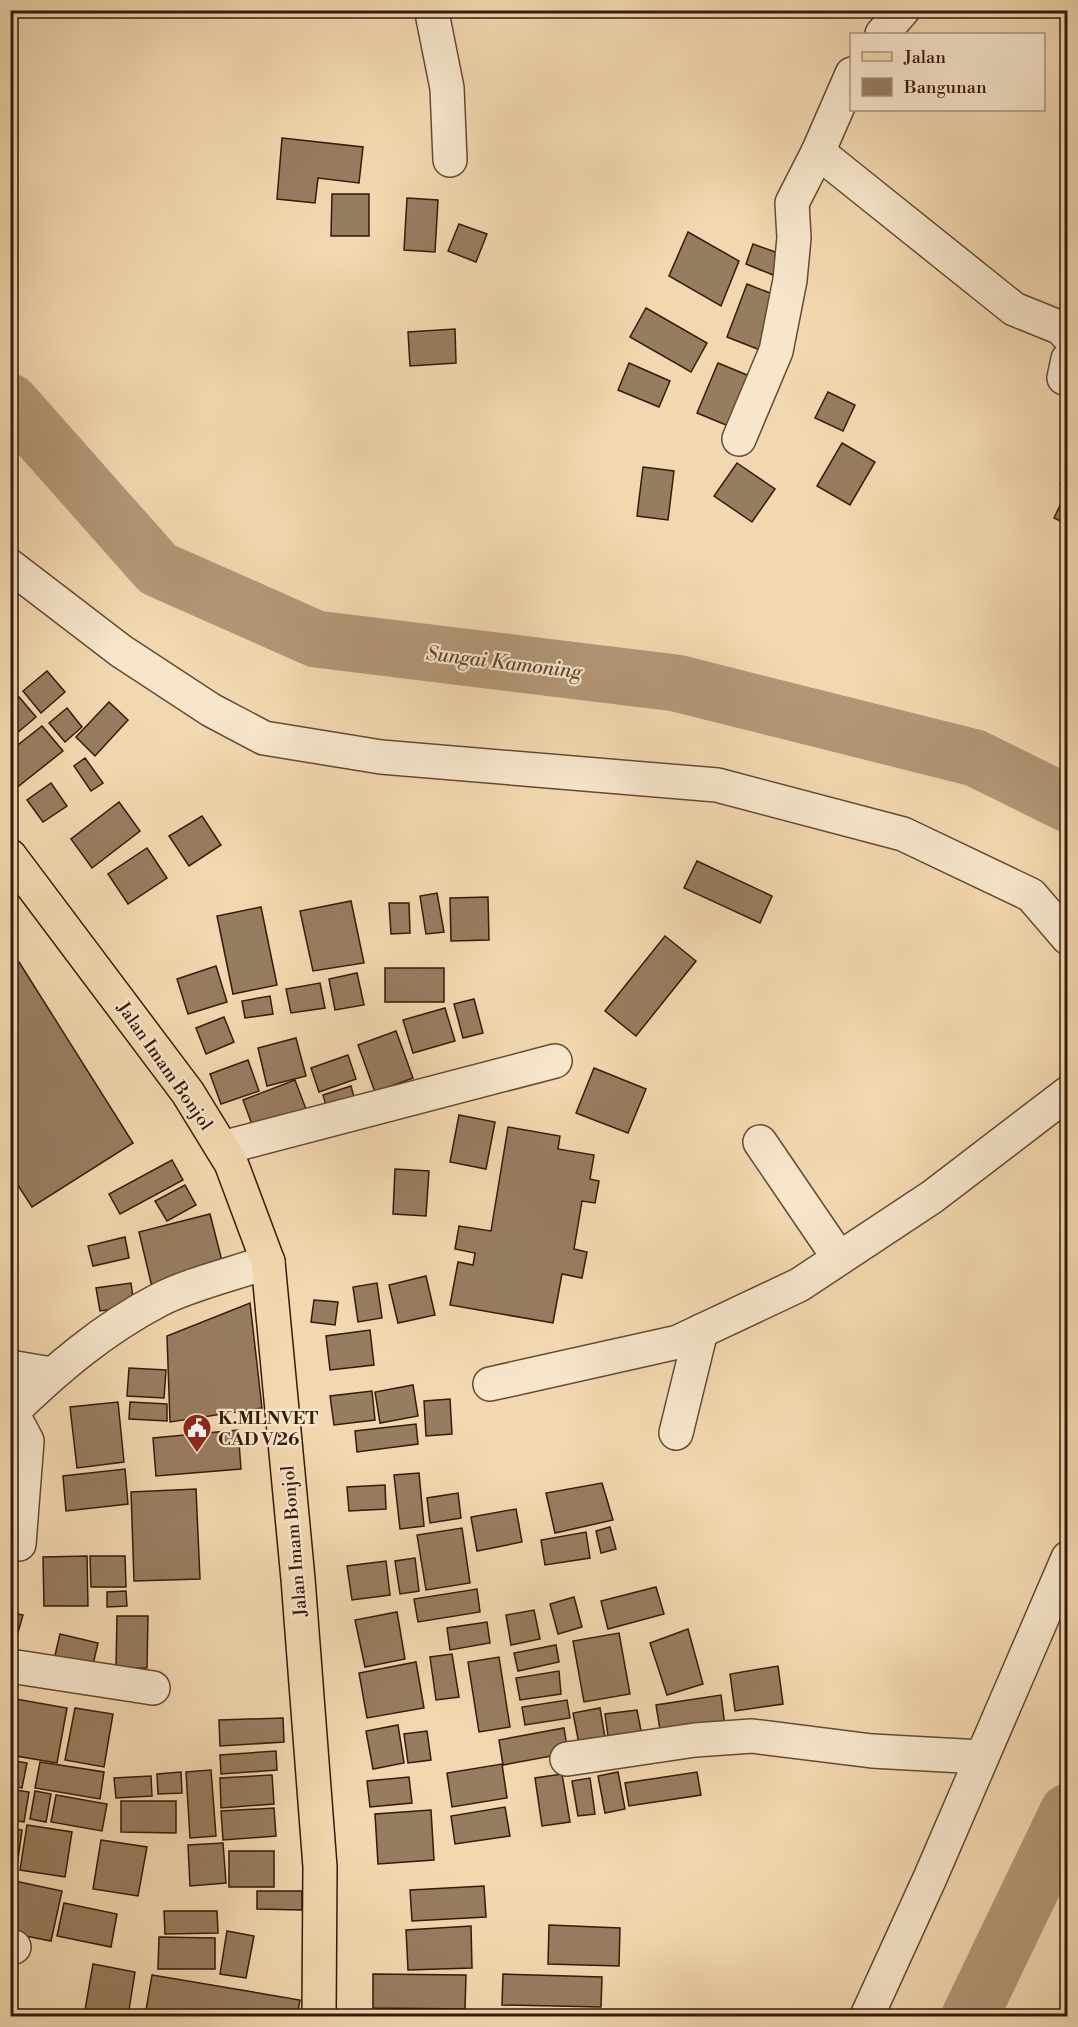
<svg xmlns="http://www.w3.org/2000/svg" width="1078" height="2027" font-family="'Libre Bodoni',serif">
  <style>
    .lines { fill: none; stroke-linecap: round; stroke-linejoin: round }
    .river { stroke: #b29777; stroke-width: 57 }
    .building { fill: #977d60; stroke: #351a09; stroke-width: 1.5 }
    .minor-casing { stroke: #644a33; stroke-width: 36 }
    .major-casing { stroke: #351a09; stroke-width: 36 }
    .minor { stroke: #f7e6cc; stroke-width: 33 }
    .major { stroke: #f2d8b0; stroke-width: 33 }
    .labels { text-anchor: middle; stroke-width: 4.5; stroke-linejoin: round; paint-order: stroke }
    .street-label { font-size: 18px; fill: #351a09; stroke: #f7e6cc }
    .poi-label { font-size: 18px; font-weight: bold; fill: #351a09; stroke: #f7e6cc; text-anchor: start }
    .water-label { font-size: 20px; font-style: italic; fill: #614630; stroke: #f7e6cc }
  </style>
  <rect width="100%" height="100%" fill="#f2d8b0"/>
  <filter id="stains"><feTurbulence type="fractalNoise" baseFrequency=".00333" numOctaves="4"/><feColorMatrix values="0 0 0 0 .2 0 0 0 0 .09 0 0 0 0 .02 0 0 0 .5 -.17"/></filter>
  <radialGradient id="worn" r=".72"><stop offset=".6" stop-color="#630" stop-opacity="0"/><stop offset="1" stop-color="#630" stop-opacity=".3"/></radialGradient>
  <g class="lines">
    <g class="river">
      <polyline points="10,402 158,569 316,639 676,683 975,758 1068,804"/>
      <polyline points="970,2016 1068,1812"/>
    </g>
  </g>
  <g class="building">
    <polygon points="282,138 363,147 359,183 318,178 315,203 277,199"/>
    <polygon points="332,194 369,194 369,236 331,236"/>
    <polygon points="407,198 438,200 435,252 404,250"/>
    <polygon points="459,224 487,234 476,262 448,251"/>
    <polygon points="688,232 739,261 721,306 669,276"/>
    <polygon points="753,244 781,254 773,275 746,264"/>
    <polygon points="747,284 780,297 760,350 727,337"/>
    <polygon points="646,308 707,343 691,372 630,337"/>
    <polygon points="455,329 456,363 410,366 408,332"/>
    <polygon points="629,363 670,381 659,407 618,390"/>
    <polygon points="718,363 752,377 731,427 697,413"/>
    <polygon points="828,392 855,405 843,431 815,418"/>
    <polygon points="842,443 875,462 850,505 817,486"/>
    <polygon points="737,463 775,489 752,522 714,496"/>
    <polygon points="643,467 674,471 668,520 637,516"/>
    <polygon points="1068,468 1068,487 1060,484"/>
    <polygon points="1065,495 1068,496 1068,525 1054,518"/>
    <polygon points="47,671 65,692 41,713 23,691"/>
    <polygon points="19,697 36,717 10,739 10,704"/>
    <polygon points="109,702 128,720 95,756 76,737"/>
    <polygon points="67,708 82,727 65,742 49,723"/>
    <polygon points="42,726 63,751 10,793 10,751"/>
    <polygon points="85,758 103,783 91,791 74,766"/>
    <polygon points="51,783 67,806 43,822 27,800"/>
    <polygon points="119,802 140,831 92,868 71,839"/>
    <polygon points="202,816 221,845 189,866 169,836"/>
    <polygon points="147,848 167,878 128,904 108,874"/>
    <polygon points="697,861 772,896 760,923 684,888"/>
    <polygon points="437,893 444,932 426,934 420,896"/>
    <polygon points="488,897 489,940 451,941 450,898"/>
    <polygon points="351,901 364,963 313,971 300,911"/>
    <polygon points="389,903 409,903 410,933 391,934"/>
    <polygon points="261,907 277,985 233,994 217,916"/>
    <polygon points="665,936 696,961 636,1036 605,1011"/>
    <polygon points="19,962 133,1143 32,1207 10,1173 10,968"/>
    <polygon points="216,966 227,1002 188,1014 177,979"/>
    <rect x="385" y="968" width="59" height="34"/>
    <polygon points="357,973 364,1005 335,1010 329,979"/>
    <polygon points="320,983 325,1008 291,1013 286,989"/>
    <polygon points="270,996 273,1014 245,1018 242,1001"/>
    <polygon points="474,999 483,1033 463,1038 454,1004"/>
    <polygon points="445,1008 455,1041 413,1053 403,1020"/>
    <polygon points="224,1017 234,1042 206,1054 196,1028"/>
    <polygon points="396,1031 413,1078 375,1092 358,1045"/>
    <polygon points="296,1038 306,1076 267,1086 258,1048"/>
    <polygon points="348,1055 356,1079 319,1092 311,1068"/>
    <polygon points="248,1060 259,1091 221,1104 210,1074"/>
    <polygon points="594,1068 646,1089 628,1133 576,1113"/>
    <polygon points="295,1080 306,1109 254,1130 243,1100"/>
    <polygon points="351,1086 355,1101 327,1109 323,1095"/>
    <polygon points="459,1115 495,1122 486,1169 450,1162"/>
    <polygon points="508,1127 560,1136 558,1149 594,1155 590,1179 599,1181 595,1203 582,1201 574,1249 587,1252 582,1278 562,1274 553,1323 450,1305 458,1262 473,1265 475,1253 455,1249 459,1226 491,1231"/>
    <polygon points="172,1160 183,1180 120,1214 109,1194"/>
    <polygon points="395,1169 429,1171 426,1216 393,1214"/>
    <polygon points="185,1185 196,1205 167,1221 155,1201"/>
    <polygon points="210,1214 224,1269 152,1287 139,1232"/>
    <polygon points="125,1237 129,1258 93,1266 88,1246"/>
    <polygon points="426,1276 435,1315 398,1323 389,1285"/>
    <polygon points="131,1283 134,1306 100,1311 96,1288"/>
    <polygon points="377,1283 382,1318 358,1322 353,1287"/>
    <polygon points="314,1300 338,1302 335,1325 311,1322"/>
    <polygon points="250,1303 262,1408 170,1422 167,1336"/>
    <polygon points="370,1330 374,1365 330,1370 326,1336"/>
    <polygon points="129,1368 166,1370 164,1398 127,1396"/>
    <polygon points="413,1385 418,1416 380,1423 375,1392"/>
    <polygon points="372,1391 375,1420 334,1425 330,1396"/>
    <polygon points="450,1399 452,1434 426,1436 424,1401"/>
    <polygon points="118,1402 124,1462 77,1468 70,1407"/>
    <polygon points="130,1402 167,1404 167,1421 129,1419"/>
    <polygon points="416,1424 418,1444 357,1452 355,1431"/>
    <polygon points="238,1430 241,1469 156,1476 153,1438"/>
    <polygon points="125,1469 128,1504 66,1511 63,1476"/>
    <polygon points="419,1473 424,1526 400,1529 394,1475"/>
    <polygon points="602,1483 613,1520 555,1533 546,1493"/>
    <polygon points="385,1485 386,1509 349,1511 347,1487"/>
    <polygon points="196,1489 200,1579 134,1581 131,1492"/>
    <polygon points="458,1493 461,1518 430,1523 427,1498"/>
    <polygon points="516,1509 522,1542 477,1551 471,1517"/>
    <polygon points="610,1527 616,1549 601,1553 596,1531"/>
    <polygon points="462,1528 470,1583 426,1590 417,1535"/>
    <polygon points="586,1532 590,1558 545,1565 541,1540"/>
    <polygon points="87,1556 88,1606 44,1606 43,1557"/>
    <polygon points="90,1556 125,1556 126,1587 91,1587"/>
    <polygon points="415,1558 419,1591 400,1594 395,1561"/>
    <polygon points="386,1561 390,1595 352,1600 347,1566"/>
    <polygon points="656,1587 664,1614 608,1629 601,1601"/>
    <polygon points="477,1589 480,1612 418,1622 414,1599"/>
    <polygon points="126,1591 127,1606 107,1607 107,1592"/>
    <polygon points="574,1597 582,1627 558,1634 550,1604"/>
    <polygon points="534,1610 540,1639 511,1645 506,1615"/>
    <polygon points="10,1612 23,1615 10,1660"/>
    <polygon points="397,1612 405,1659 365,1667 355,1620"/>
    <polygon points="117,1616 148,1616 147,1668 116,1668"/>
    <polygon points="487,1622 490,1643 450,1650 447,1628"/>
    <polygon points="688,1629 703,1684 667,1695 650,1643"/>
    <polygon points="619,1633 630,1694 584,1702 573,1641"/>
    <polygon points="60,1634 98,1643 91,1673 53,1664"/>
    <polygon points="556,1645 559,1662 518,1671 514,1653"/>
    <polygon points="452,1654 459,1697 436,1700 430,1657"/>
    <polygon points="499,1657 510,1727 479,1732 468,1662"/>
    <polygon points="416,1662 424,1708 367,1718 359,1673"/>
    <polygon points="778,1666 783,1704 735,1711 730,1674"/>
    <polygon points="559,1671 561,1694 520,1700 516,1678"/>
    <polygon points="721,1695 725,1726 661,1736 656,1705"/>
    <polygon points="10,1698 67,1708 57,1763 10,1755"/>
    <polygon points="567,1700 570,1718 525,1725 522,1707"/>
    <polygon points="75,1708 113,1714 104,1767 65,1760"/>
    <polygon points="600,1708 607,1749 581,1754 573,1713"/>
    <polygon points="637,1710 641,1731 608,1736 605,1714"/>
    <polygon points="283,1718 284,1742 220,1746 219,1720"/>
    <polygon points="398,1725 404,1763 373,1769 366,1731"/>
    <polygon points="564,1728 568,1753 503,1765 499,1740"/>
    <polygon points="427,1731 431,1760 408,1763 404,1734"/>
    <polygon points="276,1751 277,1770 221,1774 220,1755"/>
    <polygon points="10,1760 27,1763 22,1788 10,1786"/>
    <polygon points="40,1762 104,1772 100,1799 35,1788"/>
    <polygon points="502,1764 507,1798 452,1807 447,1773"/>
    <polygon points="211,1770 216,1836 190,1838 186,1772"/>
    <polygon points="181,1772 182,1793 158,1794 157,1774"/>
    <polygon points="618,1772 625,1809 605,1813 598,1776"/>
    <polygon points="697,1772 701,1795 629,1806 625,1783"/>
    <polygon points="562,1774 570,1822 542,1826 535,1778"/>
    <polygon points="272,1775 274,1804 221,1808 220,1778"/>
    <polygon points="151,1776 152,1796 116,1798 114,1778"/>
    <polygon points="409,1777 412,1803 370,1807 367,1781"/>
    <polygon points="590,1778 595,1814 578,1816 572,1781"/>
    <polygon points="10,1789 29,1792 24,1822 10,1820"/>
    <polygon points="35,1791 51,1794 46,1822 30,1819"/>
    <polygon points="56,1795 107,1804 102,1831 51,1822"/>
    <polygon points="121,1801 176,1801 176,1833 121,1832"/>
    <polygon points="505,1807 510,1836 455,1844 451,1816"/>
    <polygon points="274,1808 276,1836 223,1840 221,1811"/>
    <polygon points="431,1810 434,1860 378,1864 375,1814"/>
    <polygon points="27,1825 72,1832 65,1877 20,1870"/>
    <polygon points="10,1828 22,1830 17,1867 10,1866"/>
    <polygon points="101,1840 147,1847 138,1896 93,1889"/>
    <polygon points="223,1843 226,1883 190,1886 188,1845"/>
    <rect x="229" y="1851" width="45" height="36"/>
    <polygon points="10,1880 62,1891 51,1941 10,1933"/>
    <polygon points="484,1886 486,1917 412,1921 410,1890"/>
    <polygon points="257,1891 302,1891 302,1910 257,1909"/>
    <polygon points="64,1903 117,1914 111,1947 57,1936"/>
    <polygon points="164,1911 217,1911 218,1933 165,1934"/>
    <polygon points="549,1925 620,1928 619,1966 548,1964"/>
    <polygon points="471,1926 472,1968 408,1970 406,1930"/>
    <polygon points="227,1931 254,1936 246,1978 220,1974"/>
    <polygon points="159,1937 215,1938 215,1969 158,1969"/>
    <polygon points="93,1964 135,1972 128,2016 84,2016"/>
    <polygon points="373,1974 466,1975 465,2009 373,2008"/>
    <polygon points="503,1974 602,1977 601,2007 502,2005"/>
    <polygon points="152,1975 300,2000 297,2016 145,2016"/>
    <polygon points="10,2013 30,2016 10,2016"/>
    <polygon points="376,2013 432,2016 375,2016"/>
  </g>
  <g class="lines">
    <g class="minor-casing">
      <g id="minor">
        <polyline points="435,10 433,18 447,88 450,160"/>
        <polyline points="882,34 903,10"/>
        <polyline points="818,152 1014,309 1061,328 1068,336"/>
        <polyline points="1064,378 1068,359"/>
        <polyline points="739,439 776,351 790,280 794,238 792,203 818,152 852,74"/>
        <polyline points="10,566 121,651 211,710 264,738 381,757 717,785 903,834 1031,895 1068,938"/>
        <polyline points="760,1142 839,1258"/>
        <polyline points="222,1148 555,1061"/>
        <polyline points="10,1367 51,1374"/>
        <polyline points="490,1384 678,1342 799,1285 932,1197 1068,1093"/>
        <polyline points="12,1413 27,1441 19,1544"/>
        <path d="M10 1414C55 1370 103 1329 159 1300 187 1285 236 1273 268 1262"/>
        <polyline points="676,1433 701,1331"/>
        <polyline points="10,1666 153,1688"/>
        <polyline points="567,1759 695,1740 752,1736 872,1751 981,1757"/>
        <polyline points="10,1946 14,1947"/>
        <polyline points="867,2016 930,1878 1068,1558"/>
      </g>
    </g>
    <g class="major-casing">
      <polyline id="major" points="10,856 188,1093 231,1163 268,1262 298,1579 320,1867 319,2016"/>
    </g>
    <use href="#minor" class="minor"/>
    <use href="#major" class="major"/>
  </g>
  <defs>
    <g id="civic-pin" transform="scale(1.5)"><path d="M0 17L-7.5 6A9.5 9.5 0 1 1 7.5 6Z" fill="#8f2418" stroke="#f7e6cc"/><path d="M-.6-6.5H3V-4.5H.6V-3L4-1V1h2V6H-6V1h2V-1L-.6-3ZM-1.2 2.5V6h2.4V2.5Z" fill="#fff"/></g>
  </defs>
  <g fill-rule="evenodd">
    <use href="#civic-pin" x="197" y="1428"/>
  </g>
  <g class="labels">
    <g class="street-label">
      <text transform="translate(165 1066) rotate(55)" y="6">Jalan Imam Bonjol</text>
      <text transform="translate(294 1541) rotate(-95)" y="6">Jalan Imam Bonjol</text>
    </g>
    <g class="poi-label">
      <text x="218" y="1424">K.MLNVET<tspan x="218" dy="21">CAD V/26</tspan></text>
    </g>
    <g class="water-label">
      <text transform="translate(504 662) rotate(7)" y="7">Sungai Kamoning</text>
    </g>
  </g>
  <rect width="1078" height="2027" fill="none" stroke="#f2d8b0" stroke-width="36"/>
  <rect x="12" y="12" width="1054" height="2003" fill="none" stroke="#351a09" stroke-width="3"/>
  <rect x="18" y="18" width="1042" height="1991" fill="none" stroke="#351a09" stroke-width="1.5"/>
  <rect x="850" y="33" width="195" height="78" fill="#f7e6cc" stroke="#a9947e" stroke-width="1.5"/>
  <rect x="862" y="52" width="30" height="9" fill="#f2d8b0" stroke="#a9947e" stroke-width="1.5"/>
  <text x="904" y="63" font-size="18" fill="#351a09">Jalan</text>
  <rect x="862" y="78" width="30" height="18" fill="#977d60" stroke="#a9947e" stroke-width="1.5"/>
  <text x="904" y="93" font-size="18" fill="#351a09">Bangunan</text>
  <rect width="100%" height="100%" filter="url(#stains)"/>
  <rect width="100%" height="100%" fill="url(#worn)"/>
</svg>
